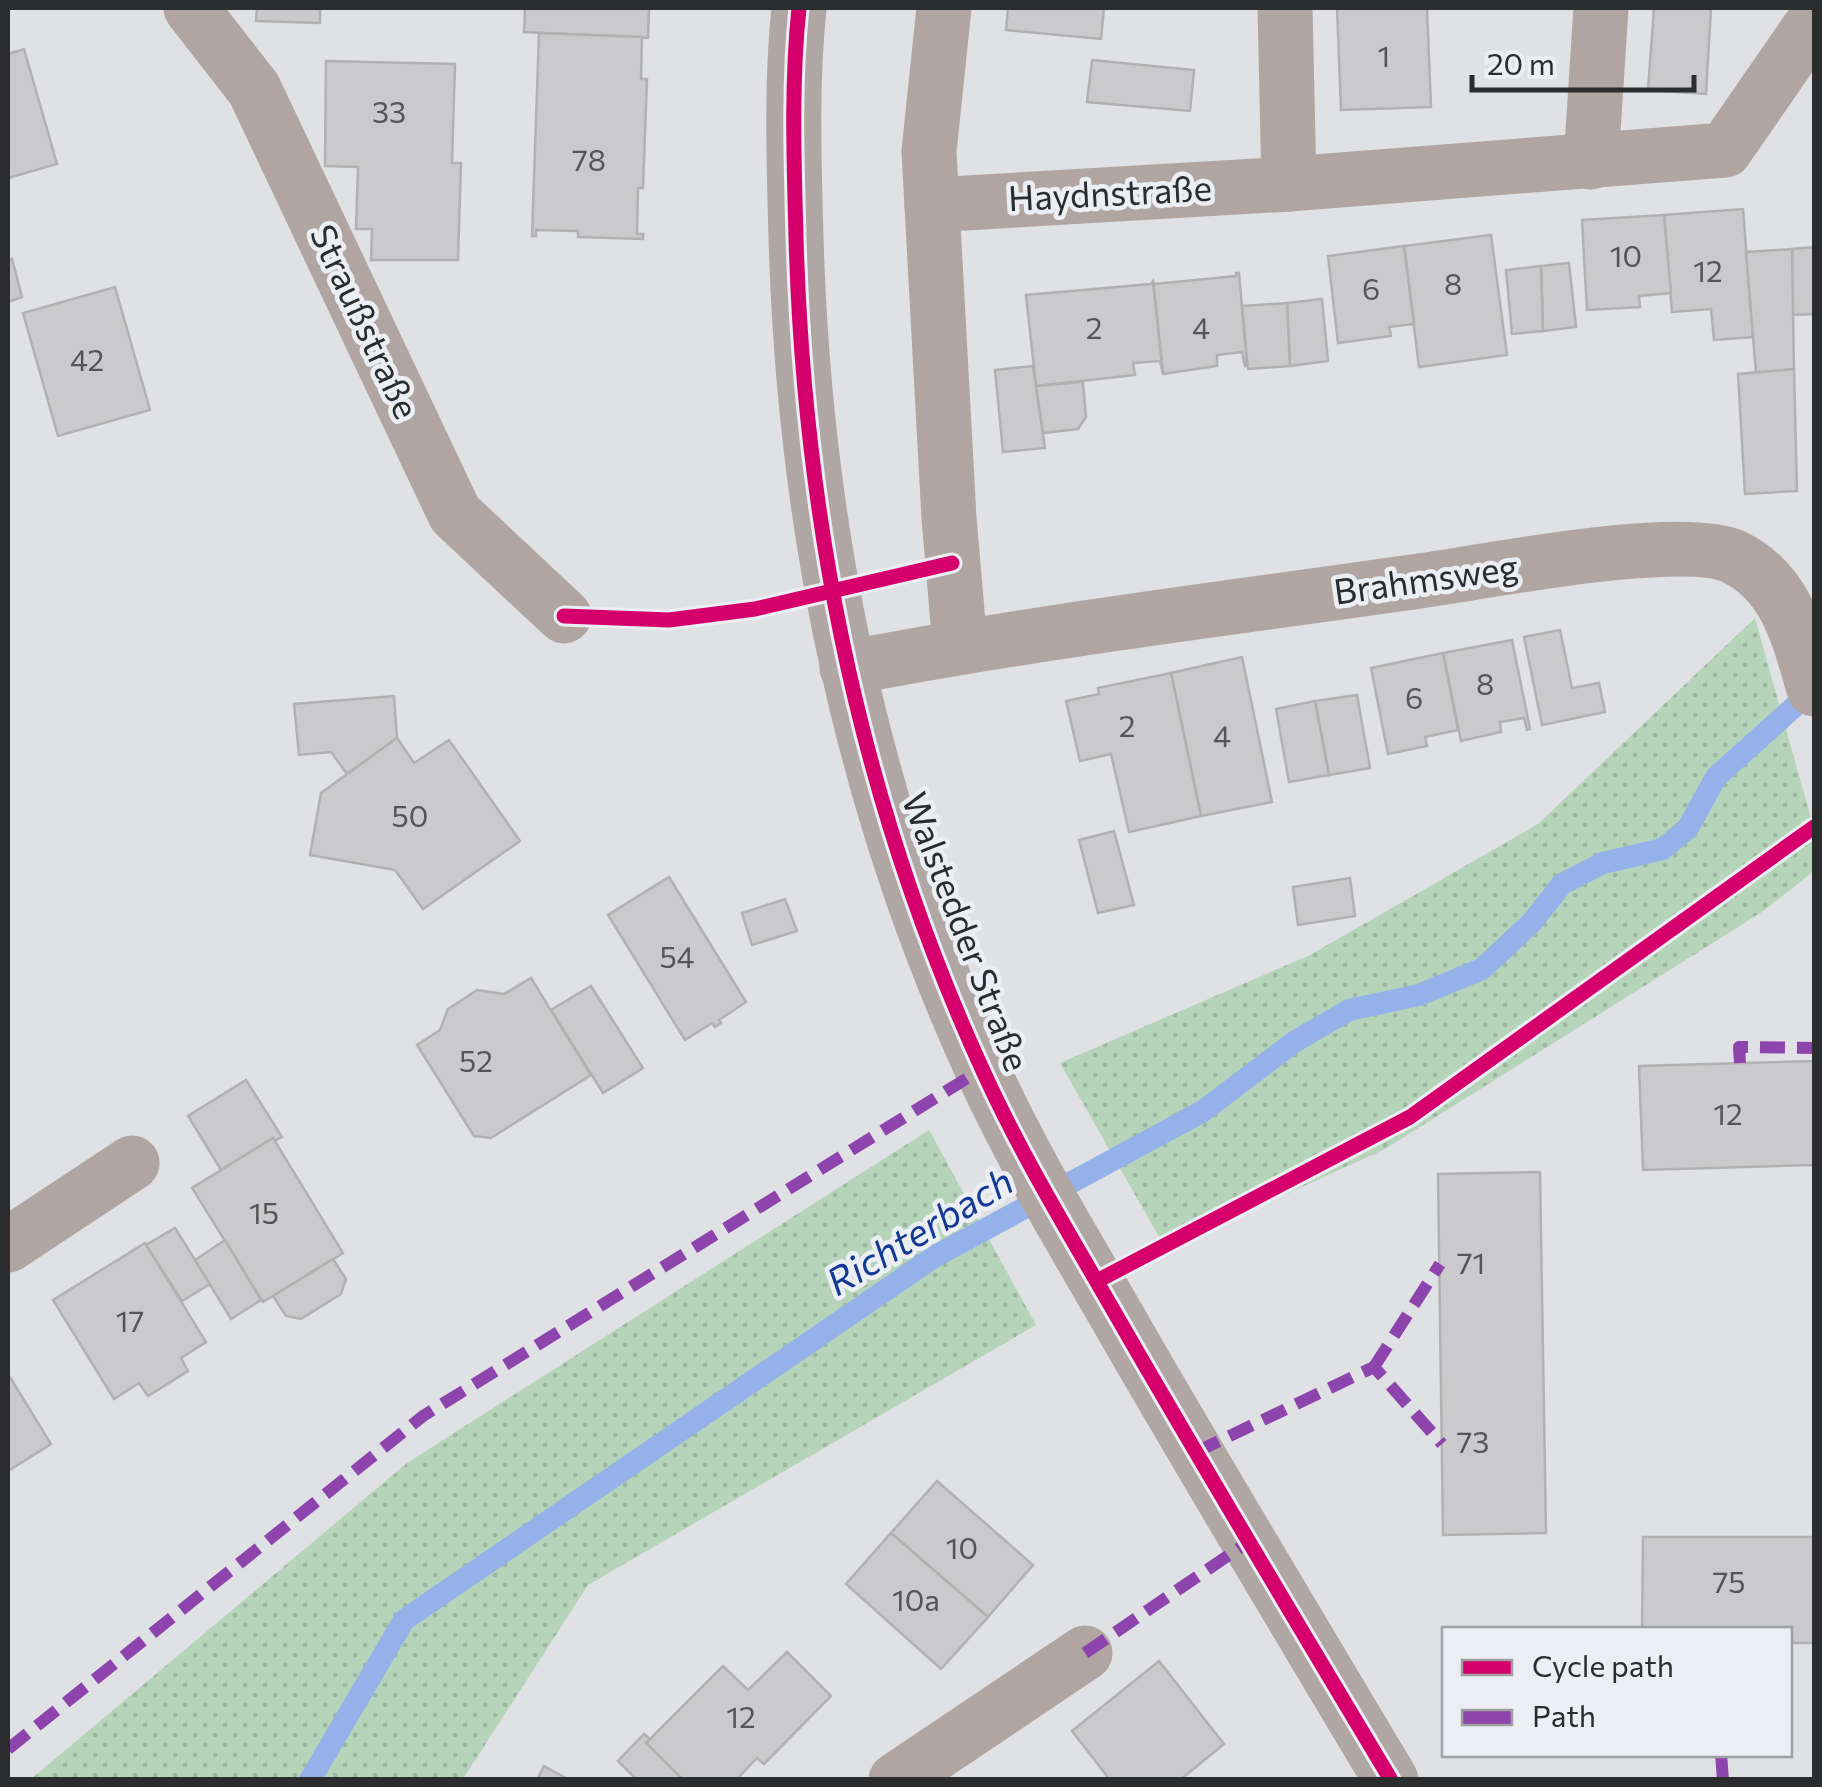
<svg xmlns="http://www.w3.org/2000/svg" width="1822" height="1787" font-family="Commissioner,sans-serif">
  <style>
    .grass { fill: url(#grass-dots) }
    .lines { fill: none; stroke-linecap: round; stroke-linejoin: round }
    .stream { stroke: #95b1e9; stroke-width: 22 }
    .building { fill: #cacacc; stroke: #b1b1b2; stroke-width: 2.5 }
    .minor { stroke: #b0a5a1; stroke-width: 55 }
    .major { stroke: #b0a6a3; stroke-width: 55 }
    .quiet { stroke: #8e44ad; stroke-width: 12; stroke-dasharray: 25 12; stroke-linecap: butt }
    .cycleway-casing { stroke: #ebeef2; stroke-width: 21 }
    .cycleway { stroke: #d6006c; stroke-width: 15 }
    .labels { text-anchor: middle; stroke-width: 9; stroke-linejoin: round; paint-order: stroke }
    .number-label { font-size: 30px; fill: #545556 }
    .street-label { font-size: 35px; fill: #2b2c2d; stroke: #ebeef2 }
    .water-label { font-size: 38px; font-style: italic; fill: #123993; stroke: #ebeef2 }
  </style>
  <defs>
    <pattern id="grass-dots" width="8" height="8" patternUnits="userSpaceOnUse" patternTransform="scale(2.5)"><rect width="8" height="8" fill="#b6d4ba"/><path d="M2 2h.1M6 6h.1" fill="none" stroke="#9db6a0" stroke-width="1.8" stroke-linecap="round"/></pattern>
  </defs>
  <rect width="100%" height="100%" fill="#dfe1e4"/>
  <g class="grass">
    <polygon points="1755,618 1814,829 1814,871 1762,912 1385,1149 1166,1249 1060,1063 1310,955 1538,824"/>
    <polygon points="929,1130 1036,1325 588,1585 463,1779 31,1779 407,1463"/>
  </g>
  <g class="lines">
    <polyline class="stream" points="310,1780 404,1620 934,1257 1203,1111 1294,1042 1349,1010 1419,995 1482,969 1532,922 1562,884 1603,863 1663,849 1688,828 1716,777 1814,689"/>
  </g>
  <g class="building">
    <polygon points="257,8 320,8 320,23 256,21"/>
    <polygon points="525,8 649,8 648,38 524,32"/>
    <polygon points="1008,8 1104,8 1101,39 1006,30"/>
    <polygon points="1337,8 1427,8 1431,107 1341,110"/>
    <polygon points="1654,8 1711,8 1706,94 1648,90"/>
    <polygon points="539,33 642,37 641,79 647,79 643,188 638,188 637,234 643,234 643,239 578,237 578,231 536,230 536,236 532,236"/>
    <polygon points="24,49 57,164 8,178 8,54"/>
    <polygon points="1092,60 1194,70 1190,111 1087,102"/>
    <polygon points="326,61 455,64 452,163 461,163 458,260 371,260 372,229 356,229 358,167 325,166"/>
    <polygon points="1743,209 1753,337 1714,340 1711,309 1672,312 1664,215"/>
    <polygon points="1664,215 1671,293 1639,296 1640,307 1587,310 1582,220"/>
    <polygon points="1491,235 1507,355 1419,367 1404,246"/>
    <polygon points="1404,246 1414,324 1389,327 1391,336 1338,343 1328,256"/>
    <polygon points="1814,247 1814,314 1792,315 1792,249"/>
    <polygon points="1792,249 1794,369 1756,373 1746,252"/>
    <polygon points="12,259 22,297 8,302 8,261"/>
    <polygon points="1569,263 1576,327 1543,331 1541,266"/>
    <polygon points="1541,266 1543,331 1512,334 1506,270"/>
    <polygon points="1236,273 1239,273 1247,365 1245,366 1242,352 1217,355 1217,366 1163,374 1153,281 1154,284 1236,276"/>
    <polygon points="1153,281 1163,374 1160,361 1133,363 1135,375 1036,386 1026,295 1151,284"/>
    <polygon points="115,287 150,410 58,436 23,313"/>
    <polygon points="1322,299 1328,361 1290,366 1287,303"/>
    <polygon points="1287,303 1290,366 1248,369 1242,306"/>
    <polygon points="1033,366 1045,448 1003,452 995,370"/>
    <polygon points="1794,369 1797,491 1745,494 1738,374"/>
    <polygon points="1083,382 1086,417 1078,429 1043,433 1036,386"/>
    <polygon points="1560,630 1572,688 1599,683 1605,712 1542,725 1524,637"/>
    <polygon points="1512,640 1530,729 1527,730 1524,718 1500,722 1501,732 1461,741 1443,653"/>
    <polygon points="1443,653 1458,730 1425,737 1427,746 1388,754 1371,668"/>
    <polygon points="1242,657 1272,802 1201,816 1171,673"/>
    <polygon points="1171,673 1201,816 1129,832 1111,754 1080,761 1066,701 1099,694 1098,688"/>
    <polygon points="1357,695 1370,768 1329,775 1315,701"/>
    <polygon points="394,696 397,738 347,774 331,752 299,755 294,704"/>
    <polygon points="1315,701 1329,775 1289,782 1276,709"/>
    <polygon points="397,738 414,763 449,740 520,841 423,909 395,870 310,855 321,793"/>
    <polygon points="1114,831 1134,905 1098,913 1079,840"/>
    <polygon points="669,877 746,1002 719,1020 721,1023 715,1027 712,1023 685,1040 608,915"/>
    <polygon points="1350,878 1355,916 1298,925 1293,887"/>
    <polygon points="785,899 797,931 752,945 742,913"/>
    <polygon points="531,978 591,1075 491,1138 474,1136 417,1045 440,1030 448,1009 477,990 504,994"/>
    <polygon points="591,986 643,1068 603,1093 551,1010"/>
    <polygon points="1814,1061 1814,1165 1643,1170 1639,1066"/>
    <polygon points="246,1080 282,1137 274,1141 273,1138 221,1170 188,1116"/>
    <polygon points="273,1138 343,1253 263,1302 192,1188"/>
    <polygon points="1540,1172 1546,1533 1443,1535 1438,1174"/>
    <polygon points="175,1228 210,1284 182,1301 146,1245"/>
    <polygon points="225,1240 261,1300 231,1319 195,1260"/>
    <polygon points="145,1243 206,1342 181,1358 188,1371 148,1396 139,1383 114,1399 53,1300"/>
    <polygon points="333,1259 346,1279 341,1294 301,1319 286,1316 273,1296"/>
    <polygon points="8,1374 51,1444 8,1471"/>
    <polygon points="937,1481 1033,1565 988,1617 891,1533"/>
    <polygon points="891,1533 988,1617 941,1669 846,1584"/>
    <polygon points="1643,1537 1814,1537 1814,1643 1790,1643 1790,1630 1642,1630"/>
    <polygon points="787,1652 831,1696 764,1764 757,1758 736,1780 683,1780 646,1743 723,1666 748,1690"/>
    <polygon points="1159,1661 1224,1744 1180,1780 1110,1780 1072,1731"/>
    <polygon points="644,1734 650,1739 646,1743 683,1780 637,1780 618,1761"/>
    <polygon points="544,1766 569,1780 537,1780"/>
  </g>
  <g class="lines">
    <g class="minor">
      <polyline points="191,8 254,89 455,514 564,616"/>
      <polyline points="944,8 929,151 949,518 960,646"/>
      <polyline points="1285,8 1289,184"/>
      <polyline points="1591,162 1601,8"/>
      <polyline points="932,205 1289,184 1725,150 1808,30 1814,28"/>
      <path d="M847 668C1038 631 1232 608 1426 580 1489 571 1683 533 1734 557 1787 582 1799 638 1814 689"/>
      <polyline points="8,1245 132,1163"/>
      <polyline points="896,1780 1085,1653"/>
    </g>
    <path class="major" d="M799 8C791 84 794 161 796 237 804 527 863 810 984 1073 1025 1163 1078 1248 1127 1334 1213 1483 1302 1631 1391 1780"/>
    <g class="quiet">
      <polyline points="1740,1063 1739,1047 1814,1048"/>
      <polyline points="1374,1367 1440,1264"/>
      <polyline points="1196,1452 1374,1367 1442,1444"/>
      <polyline points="1085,1653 1248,1542"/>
      <polyline points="8,1749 423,1416 982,1069"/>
      <polyline points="1721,1754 1723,1780"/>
    </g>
    <g class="cycleway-casing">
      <g id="cycleway">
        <path d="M799 8C791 84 794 161 796 237 804 527 863 810 984 1073 1025 1163 1078 1248 1127 1334 1213 1483 1302 1631 1391 1780"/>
        <polyline points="564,616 669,620 755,609 952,563"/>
        <polyline points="1097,1281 1410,1117 1814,827"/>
      </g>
    </g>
    <use href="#cycleway" class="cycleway"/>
  </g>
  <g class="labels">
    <g class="number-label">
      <text x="1384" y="67">1</text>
      <text x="389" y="123">33</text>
      <text x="589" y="171">78</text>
      <text x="1626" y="267">10</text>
      <text x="1708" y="282">12</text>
      <text x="1453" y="295">8</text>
      <text x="1371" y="300">6</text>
      <text x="1094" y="339">2</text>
      <text x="1201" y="339">4</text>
      <text x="87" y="371">42</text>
      <text x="1485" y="695">8</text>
      <text x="1414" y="709">6</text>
      <text x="1127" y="737">2</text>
      <text x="1222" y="747">4</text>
      <text x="410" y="827">50</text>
      <text x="677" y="968">54</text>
      <text x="476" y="1072">52</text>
      <text x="1728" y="1125">12</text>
      <text x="264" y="1224">15</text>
      <text x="1471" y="1274">71</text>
      <text x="130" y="1332">17</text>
      <text x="1473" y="1453">73</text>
      <text x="962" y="1559">10</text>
      <text x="1729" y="1593">75</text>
      <text x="916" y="1611">10a</text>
      <text x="741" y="1728">12</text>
    </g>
    <g class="street-label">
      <text transform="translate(1110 194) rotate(-3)" y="12">Haydnstraße</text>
      <text transform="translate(364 322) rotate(65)" y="12">Straußstraße</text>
      <text transform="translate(1426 580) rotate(-8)" y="12">Brahmsweg</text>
      <text transform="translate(965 932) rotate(69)" y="12">Walstedder Straße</text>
    </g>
    <g class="water-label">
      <text transform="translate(920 1232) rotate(-31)" y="13">Richterbach</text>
    </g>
  </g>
  <rect width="1822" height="1787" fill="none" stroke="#2b2c2d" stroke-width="20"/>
  <rect x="1442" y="1627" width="350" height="130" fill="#ebeef2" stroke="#9ea0a3" stroke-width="2.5"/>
  <rect x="1462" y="1660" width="50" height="15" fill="#d6006c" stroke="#9ea0a3" stroke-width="2.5"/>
  <text x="1532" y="1677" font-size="30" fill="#2b2c2d">Cycle path</text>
  <rect x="1462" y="1710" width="50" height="15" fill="#8e44ad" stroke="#9ea0a3" stroke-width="2.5"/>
  <text x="1532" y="1727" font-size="30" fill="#2b2c2d">Path</text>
  <path d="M1472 75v15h222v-15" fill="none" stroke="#2b2c2d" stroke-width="5"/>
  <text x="1487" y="75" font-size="30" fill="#2b2c2d" stroke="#ebeef2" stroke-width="8" paint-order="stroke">20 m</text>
</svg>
